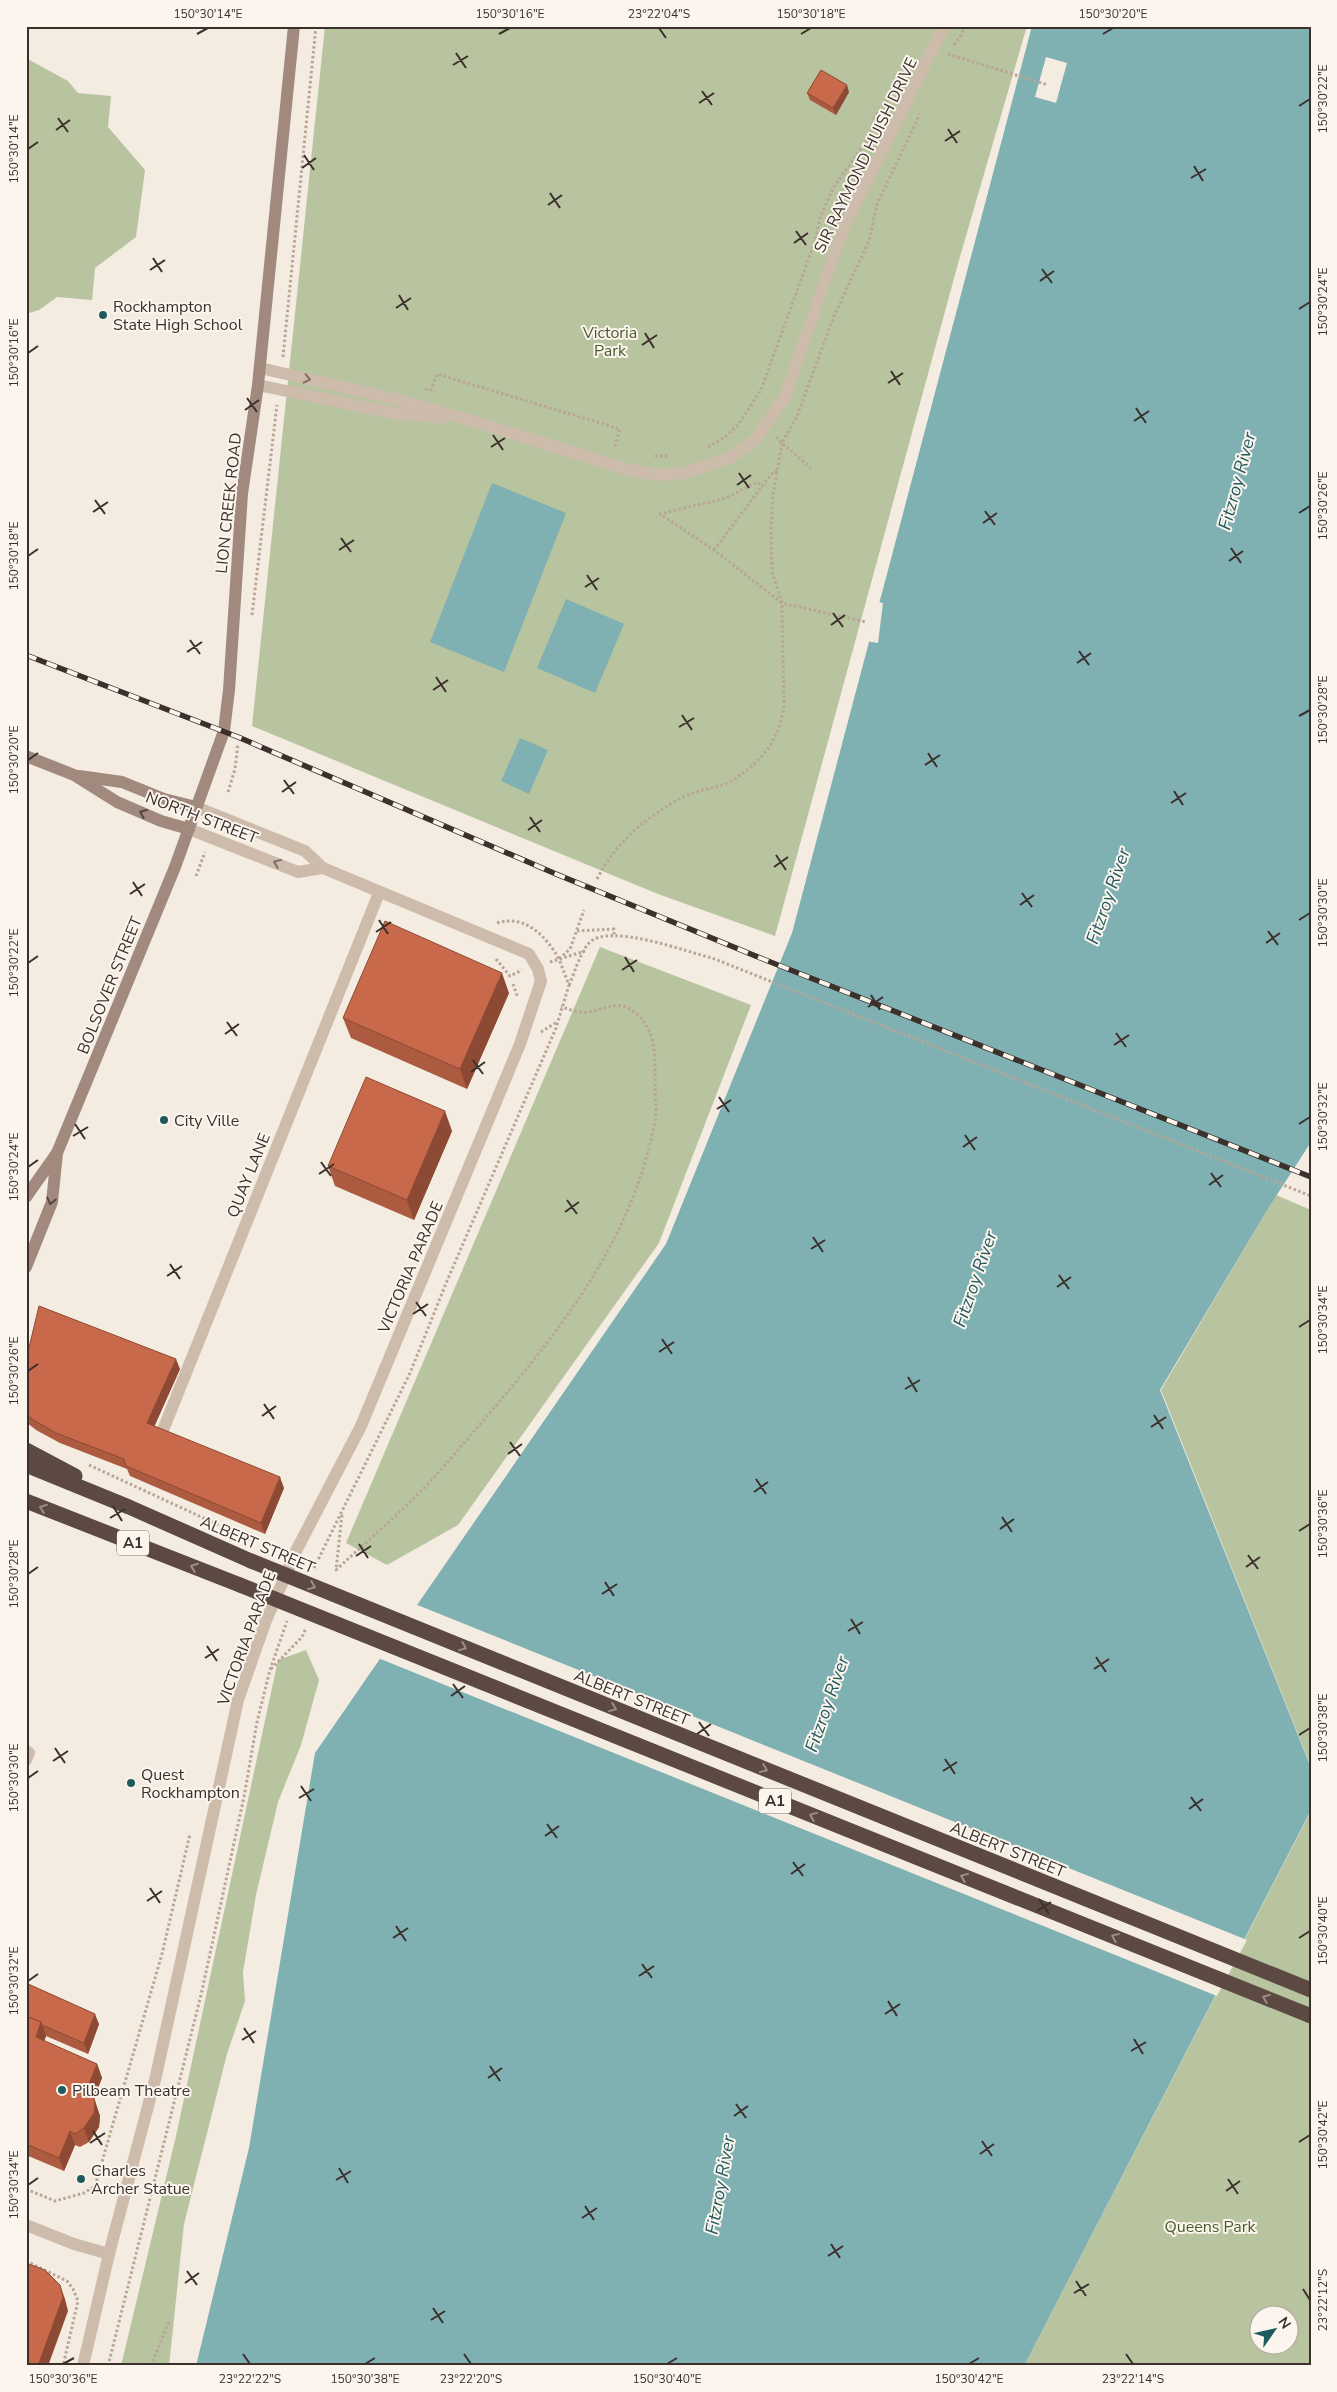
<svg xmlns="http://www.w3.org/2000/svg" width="1337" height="2392" font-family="'Nunito Sans',sans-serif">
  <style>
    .green { fill: #b8c4a0; fill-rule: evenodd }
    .water { fill: #7fb0b2 }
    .pier { fill: #f4ebe1 }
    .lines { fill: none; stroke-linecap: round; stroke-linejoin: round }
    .path { stroke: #b9a596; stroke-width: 3; stroke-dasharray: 2.5 2.5; stroke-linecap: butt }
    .lane { stroke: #cdbbac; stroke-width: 12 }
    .street { stroke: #cdbbac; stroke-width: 12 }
    .secondary { stroke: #a18a7d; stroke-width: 12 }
    .highway { stroke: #5c4a42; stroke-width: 15 }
    .rail-casing { stroke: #3b302b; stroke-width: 5.5 }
    .rail { stroke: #fbf5ee; stroke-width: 4; stroke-dasharray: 11; stroke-linecap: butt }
    .highway-bridge { stroke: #5c4a42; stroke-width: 15 }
    .wall { fill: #ac5a40 }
    .shaded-wall { fill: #8c4a34 }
    .building { fill: #c8694b; stroke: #8c4a34 }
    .oneway { stroke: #7d6f65 }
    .oneway2 { stroke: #544640 }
    .oneway3 { stroke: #9c8e87 }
    .ticks { fill: none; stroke: #3b302b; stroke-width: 2 }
    .poi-dot { fill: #1f5a5e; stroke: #fbf5ee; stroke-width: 2 }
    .labels { text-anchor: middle; stroke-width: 4; stroke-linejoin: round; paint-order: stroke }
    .shield { fill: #fbf5ee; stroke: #756b66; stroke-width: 1 }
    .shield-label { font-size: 15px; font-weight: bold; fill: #3b302b }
    .street-label { font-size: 16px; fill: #3b302b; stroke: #fbf5ee }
    .poi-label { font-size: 16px; fill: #3b302b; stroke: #fbf5ee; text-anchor: start }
    .park-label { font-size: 16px; fill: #4a5a2e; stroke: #fbf5ee }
    .water-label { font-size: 18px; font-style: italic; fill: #1f5a5e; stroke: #fbf5ee }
    .neatline { fill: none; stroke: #3b302b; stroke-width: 2 }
    .ticks-label { font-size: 12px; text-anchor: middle; fill: #3b302b }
  </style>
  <rect width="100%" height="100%" fill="#f4ebe1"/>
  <g class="green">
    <polygon points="325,26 1027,26 959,260 775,936 658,894 252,726"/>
    <polygon points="26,58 68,81 78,93 111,96 108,127 145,170 136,237 95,268 92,300 57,297 39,310 26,314"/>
    <polygon points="600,947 751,1005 659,1243 458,1525 387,1565 346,1543"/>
    <polygon points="1276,1195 1311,1210 1311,1767 1161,1390"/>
    <polygon points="306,1650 319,1680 301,1745 278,1802 256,1895 243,1972 245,2001 227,2054 184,2224 169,2366 121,2366 176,2136 278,1660"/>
    <path d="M1311 1811V2366H1024ZM1260 2314H1290V2344H1260Z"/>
  </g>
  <g class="water">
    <polygon points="1032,26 1311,26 1311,1142 1269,1207 1160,1390 1311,1768 1311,1810 1024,2366 196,2366 249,2148 315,1753 666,1244 792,933"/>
    <polygon points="492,483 566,513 504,672 430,642"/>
    <polygon points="566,599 624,624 595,693 537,668"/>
    <polygon points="520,738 548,750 529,794 501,781"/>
  </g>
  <g class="pier">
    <polygon points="1046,57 1067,63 1056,103 1035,97"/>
    <polygon points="877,602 883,603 878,643 866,641"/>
    <polygon points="415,1604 1247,1940 1217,1996 378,1658"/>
  </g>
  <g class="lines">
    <g class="path">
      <polyline points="954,45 962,34 964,26"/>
      <polyline points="948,54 1048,85"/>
      <polyline points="283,357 316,26"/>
      <polyline points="425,389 431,390 437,374 620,429 614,449"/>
      <polyline points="776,437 782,443 797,416 834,316 869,241 877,204 920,114"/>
      <polyline points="783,444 811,468"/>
      <polyline points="708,447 725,437 738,425 761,390 815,241 820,218 833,188 866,142 876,115 889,97"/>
      <polyline points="655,456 668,456"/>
      <polyline points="777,472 774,471 762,486 757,482 726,498 660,514 714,550 782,603 866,622"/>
      <polyline points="714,550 762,486"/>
      <polyline points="252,615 277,405"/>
      <polyline points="228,792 235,769 238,744"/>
      <polyline points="196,876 205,852"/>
      <path d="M597 879C617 841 644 819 681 798 696 790 713 789 728 783 735 780 741 774 747 770 770 751 779 735 784 706L782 603 772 571 771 530 773 495 782 443"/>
      <path d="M497 923C525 914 546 936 559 959"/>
      <polyline points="577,931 614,929 614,935"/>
      <polyline points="496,959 510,976 522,970"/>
      <polyline points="550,962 585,951"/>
      <polyline points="513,984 518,998"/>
      <path d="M569 985C575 972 580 953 589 943 608 922 687 952 712 958L1311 1196"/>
      <polyline points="541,1032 557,1022"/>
      <polyline points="89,1465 253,1541"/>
      <path d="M342 1515 336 1570C366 1542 398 1515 427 1485 452 1458 475 1430 499 1402 569 1320 635 1230 655 1121 657 1109 655 1095 655 1083 655 1056 657 1029 633 1011 617 999 604 1010 587 1012 578 1013 569 1009 561 1007"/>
      <polyline points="314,1568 410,1373 447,1281 556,1028 569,985 559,959 570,949 584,910"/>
      <polyline points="271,1669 302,1637 306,1628"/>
      <polyline points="26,2189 55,2201 84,2193 95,2186 162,1954 190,1834"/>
      <polyline points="26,2261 67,2281 73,2289 78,2301 63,2366"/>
      <polyline points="108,2366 201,1995 244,1797 257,1722 270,1670 287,1621"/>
      <polyline points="151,2366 169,2321"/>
    </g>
    <g class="lane">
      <polyline points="157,1445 379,893"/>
      <polyline points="26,1751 29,1753 26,1760"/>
    </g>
    <g class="street">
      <polyline points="260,368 395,399 476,422 629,470 659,475 684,473 729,458 754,441 785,396 843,229 944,26"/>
      <polyline points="258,385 392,413 442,418"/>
      <polyline points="189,829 298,872 323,868"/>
      <polyline points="26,2225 74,2244 109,2254"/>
      <polyline points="83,2366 109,2254 156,2076 238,1700 265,1623 296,1551 361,1426 520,1044 541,981 538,969 529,954 323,868 305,851 196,807"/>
    </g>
    <g class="secondary">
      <polyline points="26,756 74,775 117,802 161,821 189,829"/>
      <polyline points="79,776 122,782 164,799 196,807"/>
      <polyline points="26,1197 57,1153 175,867 224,731 229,690 242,494 258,385 294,26"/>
      <polyline points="26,1267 52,1202 57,1153"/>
    </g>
    <g class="highway">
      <polyline points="26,1450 75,1476"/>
      <polyline points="26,1465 129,1507 251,1561"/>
      <polyline points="26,1501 240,1585"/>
    </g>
    <g class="rail-casing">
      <polyline id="rail" points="26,655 238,737 556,874 758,957 1311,1177"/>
    </g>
    <use href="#rail" class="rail"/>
    <g class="highway-bridge">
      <polyline points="251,1561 1311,1990"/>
      <polyline points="240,1585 1311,2016"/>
    </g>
  </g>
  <g class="wall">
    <polygon points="849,92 836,115 810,100 807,93"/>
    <polygon points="509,993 467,1089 351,1038 343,1018"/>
    <polygon points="452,1131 414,1220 335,1186 328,1166"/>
    <polygon points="26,1360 180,1369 154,1426 284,1488 265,1534 130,1476 127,1469 60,1443 36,1430 26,1422"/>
    <polygon points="26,1983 99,2024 88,2054 46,2036 44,2041 97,2064 102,2078 94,2098 100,2116 99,2127 89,2142 80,2147 75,2145 64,2171 26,2155"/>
  </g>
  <g class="shaded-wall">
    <polygon points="847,85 849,92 836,115 833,108"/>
    <polygon points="502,973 509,993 467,1089 460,1069"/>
    <polygon points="445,1111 452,1131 414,1220 407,1200"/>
    <polygon points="176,1359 180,1369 151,1434 147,1423"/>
    <polygon points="280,1477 284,1488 265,1534 261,1523"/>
    <polygon points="95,2014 99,2024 88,2054 84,2043"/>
    <polygon points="41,2022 46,2036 41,2051 36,2037"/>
    <polygon points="97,2064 102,2078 94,2098 100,2116 99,2127 89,2142 84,2128 87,2089"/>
    <polygon points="70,2131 75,2145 64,2171 59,2158"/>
    <polygon points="60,2285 65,2299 68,2311 48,2366 38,2366"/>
  </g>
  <g class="building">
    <polygon points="821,70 847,85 833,108 807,93"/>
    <polygon points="385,921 502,973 460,1069 343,1018"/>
    <polygon points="366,1077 445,1111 407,1200 328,1166"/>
    <polygon points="39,1306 176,1359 147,1423 280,1477 261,1523 126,1466 124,1459 56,1433 32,1419 26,1414 26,1360"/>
    <polygon points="26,1983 95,2014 84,2043 42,2025 41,2022 26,2016"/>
    <polygon points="26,2016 41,2022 36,2037 97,2064 87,2089 92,2092 95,2102 94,2113 84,2128 75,2134 70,2131 59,2158 26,2144"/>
    <polygon points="26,2263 45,2270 60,2285 63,2297 38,2366 26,2366"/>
  </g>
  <defs><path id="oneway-chevron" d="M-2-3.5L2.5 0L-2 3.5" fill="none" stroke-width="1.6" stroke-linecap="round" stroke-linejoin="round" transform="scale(1.25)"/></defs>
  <g class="oneway">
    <use href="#oneway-chevron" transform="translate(307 379) rotate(13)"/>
    <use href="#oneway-chevron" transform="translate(277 863) rotate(-158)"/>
  </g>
  <g class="oneway2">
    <use href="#oneway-chevron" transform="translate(143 813) rotate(-157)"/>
    <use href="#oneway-chevron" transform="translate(51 1201) rotate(103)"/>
  </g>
  <g class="oneway3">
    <use href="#oneway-chevron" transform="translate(43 1508) rotate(-159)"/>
    <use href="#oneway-chevron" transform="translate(194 1567) rotate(-159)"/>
    <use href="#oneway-chevron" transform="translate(312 1586) rotate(22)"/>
    <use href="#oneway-chevron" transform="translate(463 1647) rotate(22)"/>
    <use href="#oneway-chevron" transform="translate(613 1708) rotate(22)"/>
    <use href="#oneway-chevron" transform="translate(764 1769) rotate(22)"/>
    <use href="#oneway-chevron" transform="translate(813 1816) rotate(-158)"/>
    <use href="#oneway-chevron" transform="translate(964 1877) rotate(-158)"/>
    <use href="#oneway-chevron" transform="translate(1115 1937) rotate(-158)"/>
    <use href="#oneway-chevron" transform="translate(1266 1998) rotate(-158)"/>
  </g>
  <path class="ticks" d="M659 28 666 38M197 34 208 28M499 34 510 28M801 34 811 28M1103 34 1113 28M456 53 466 68M453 65 468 56M702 91 712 105M699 103 714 93M1299 106 1310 99M58 118 68 132M948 129 957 143M56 130 70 120M945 141 960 131M28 149 38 142M304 155 314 170M1194 166 1203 181M302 168 316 158M1191 178 1206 169M550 193 560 208M548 205 562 195M796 231 806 245M794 243 808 233M153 258 162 272M1042 269 1052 283M150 270 165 260M1040 281 1054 271M399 295 408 310M396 308 411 298M1299 309 1310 302M645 333 654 348M642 345 657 335M28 353 38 346M891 371 900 385M888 383 903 373M247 398 257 412M1136 408 1146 423M245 410 259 400M1134 421 1149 411M493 435 503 450M491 447 505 438M739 473 749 488M737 485 751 475M95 500 105 514M985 511 995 525M93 512 108 502M1299 513 1310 506M983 523 997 513M341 538 351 552M1231 548 1241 563M339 550 354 540M28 556 38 549M1229 561 1243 551M587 575 597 590M585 587 599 578M833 613 843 627M831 625 845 615M190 640 200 654M1079 651 1089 665M187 652 202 642M1077 663 1091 653M436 677 446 692M433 690 448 680M682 715 692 730M1299 716 1310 710M679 727 694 718M928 753 937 767M28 760 38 753M925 765 940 755M284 780 294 794M1174 791 1183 805M282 792 296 782M1171 803 1186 793M530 817 540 832M528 830 542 820M776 855 786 870M774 867 788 857M133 882 142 896M1022 893 1032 907M130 894 145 884M1020 905 1034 895M379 920 388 934M1299 920 1310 913M1268 931 1278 945M376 932 391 922M1266 943 1280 933M625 957 634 972M28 963 38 956M622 970 637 960M871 995 880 1010M868 1007 883 997M227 1022 237 1036M1116 1033 1126 1047M225 1034 239 1024M1114 1045 1129 1035M473 1060 483 1074M471 1072 485 1062M719 1097 729 1112M717 1109 731 1100M75 1124 85 1139M1299 1124 1310 1117M965 1135 975 1150M73 1136 88 1127M963 1147 977 1137M321 1162 331 1176M28 1167 38 1160M1211 1173 1221 1187M319 1174 334 1164M1209 1185 1223 1175M567 1200 577 1214M565 1212 579 1202M813 1237 823 1252M811 1249 825 1240M170 1264 180 1279M1059 1275 1069 1289M167 1276 182 1266M1057 1287 1071 1277M416 1302 426 1316M413 1314 428 1304M1299 1327 1310 1320M662 1339 672 1354M659 1352 674 1342M28 1371 38 1364M908 1377 917 1392M905 1389 920 1380M264 1404 274 1419M1154 1415 1163 1429M262 1416 276 1406M1151 1427 1166 1417M510 1442 520 1456M508 1454 522 1444M756 1479 766 1494M754 1492 768 1482M113 1506 122 1521M1002 1517 1012 1532M110 1518 125 1509M1000 1529 1014 1519M1299 1531 1310 1524M359 1544 368 1558M1248 1555 1258 1569M356 1556 371 1546M1246 1567 1260 1557M28 1574 38 1567M605 1582 614 1596M602 1594 617 1584M851 1619 860 1634M848 1631 863 1622M207 1646 217 1661M1096 1657 1106 1672M205 1658 219 1649M1094 1669 1109 1659M453 1684 463 1698M451 1696 465 1686M699 1722 709 1736M697 1734 711 1724M1299 1735 1310 1728M55 1748 65 1763M945 1759 955 1774M53 1761 68 1751M943 1771 957 1762M28 1778 38 1771M301 1786 311 1801M1191 1797 1201 1811M299 1798 314 1789M1189 1809 1203 1799M547 1824 557 1838M545 1836 559 1826M793 1862 803 1876M791 1874 805 1864M150 1888 160 1903M1039 1899 1049 1914M147 1901 162 1891M1037 1911 1051 1902M396 1926 406 1941M393 1938 408 1928M1299 1938 1310 1931M642 1964 652 1978M639 1976 654 1966M28 1981 38 1974M888 2001 897 2016M885 2014 900 2004M244 2028 254 2043M1134 2039 1143 2054M242 2040 256 2031M1131 2051 1146 2042M490 2066 500 2081M488 2078 502 2068M736 2104 746 2118M734 2116 748 2106M93 2131 102 2145M982 2141 992 2156M1299 2142 1310 2135M90 2143 105 2133M980 2154 994 2144M339 2168 348 2183M1228 2179 1238 2194M336 2180 351 2171M28 2185 38 2178M1226 2191 1240 2181M585 2206 594 2220M582 2218 597 2208M831 2244 840 2258M828 2256 843 2246M187 2271 197 2285M1076 2281 1086 2296M185 2283 199 2273M1303 2289 1310 2300M1074 2293 1089 2284M433 2308 443 2323M431 2320 445 2311M243 2354 250 2364M464 2354 471 2364M1126 2354 1133 2364M63 2364 74 2358M365 2364 375 2358M667 2364 677 2358M969 2364 979 2358"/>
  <g class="poi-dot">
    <circle cx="103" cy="315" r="5"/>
    <circle cx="164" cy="1120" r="5"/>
    <circle cx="131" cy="1783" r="5"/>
    <circle cx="62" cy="2090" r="5"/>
    <circle cx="81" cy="2179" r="5"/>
  </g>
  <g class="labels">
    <g class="shield">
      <rect x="117" y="1530.5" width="32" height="25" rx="4"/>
      <rect x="759" y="1788.5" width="32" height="25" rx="4"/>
    </g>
    <g class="shield-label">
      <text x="133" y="1548">A1</text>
      <text x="775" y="1806">A1</text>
    </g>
    <g class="street-label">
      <text transform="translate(865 155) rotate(-64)" y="6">SIR RAYMOND HUISH DRIVE</text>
      <text transform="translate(228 503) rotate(-84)" y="6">LION CREEK ROAD</text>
      <text transform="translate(202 817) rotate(21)" y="6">NORTH STREET</text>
      <text transform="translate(109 985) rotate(-68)" y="6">BOLSOVER STREET</text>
      <text transform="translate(248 1175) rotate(-68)" y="6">QUAY LANE</text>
      <text transform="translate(410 1267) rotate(-67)" y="6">VICTORIA PARADE</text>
      <text transform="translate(258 1544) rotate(23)" y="6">ALBERT STREET</text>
      <text transform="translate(246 1638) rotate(-70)" y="6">VICTORIA PARADE</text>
      <text transform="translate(632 1697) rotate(22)" y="6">ALBERT STREET</text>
      <text transform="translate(1008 1849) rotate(22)" y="6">ALBERT STREET</text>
    </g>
    <g class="poi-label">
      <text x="113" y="312">Rockhampton<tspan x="113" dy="18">State High School</tspan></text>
      <text x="174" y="1126">City Ville</text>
      <text x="141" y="1780">Quest<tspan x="141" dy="18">Rockhampton</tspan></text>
      <text x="72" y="2096">Pilbeam Theatre</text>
      <text x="91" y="2176">Charles<tspan x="91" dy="18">Archer Statue</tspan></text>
    </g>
    <g class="park-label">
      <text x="610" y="338">Victoria<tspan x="610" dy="18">Park</tspan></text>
      <text x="1210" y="2232">Queens Park</text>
    </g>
    <g class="water-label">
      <text transform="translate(1237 481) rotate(-75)" y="6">Fitzroy River</text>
      <text transform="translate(1108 896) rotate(-71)" y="6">Fitzroy River</text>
      <text transform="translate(975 1279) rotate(-71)" y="6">Fitzroy River</text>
      <text transform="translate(827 1704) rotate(-71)" y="6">Fitzroy River</text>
      <text transform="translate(720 2185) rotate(-80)" y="6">Fitzroy River</text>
    </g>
  </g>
  <rect width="1337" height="2392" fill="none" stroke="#fbf5ee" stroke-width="55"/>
  <g transform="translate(1274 2330) rotate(56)"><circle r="24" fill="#fbf5ee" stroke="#aea6a0"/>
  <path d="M0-4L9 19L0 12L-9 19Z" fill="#1f5a5e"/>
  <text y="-8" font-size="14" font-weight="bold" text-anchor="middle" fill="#3b302b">N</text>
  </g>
  <rect x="28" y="28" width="1282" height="2336" class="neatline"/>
  <g class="ticks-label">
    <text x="208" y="18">150°30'14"E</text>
    <text x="510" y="18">150°30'16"E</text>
    <text x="659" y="18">23°22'04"S</text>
    <text x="811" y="18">150°30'18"E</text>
    <text x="1113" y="18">150°30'20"E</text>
    <text transform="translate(1323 99) rotate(-90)" y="4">150°30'22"E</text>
    <text transform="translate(14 149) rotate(-90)" y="4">150°30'14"E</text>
    <text transform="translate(1323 302) rotate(-90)" y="4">150°30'24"E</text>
    <text transform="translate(14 353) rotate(-90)" y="4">150°30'16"E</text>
    <text transform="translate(1323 506) rotate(-90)" y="4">150°30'26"E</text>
    <text transform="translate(14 556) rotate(-90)" y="4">150°30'18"E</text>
    <text transform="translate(1323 710) rotate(-90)" y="4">150°30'28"E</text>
    <text transform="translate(14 760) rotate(-90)" y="4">150°30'20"E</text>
    <text transform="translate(1323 913) rotate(-90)" y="4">150°30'30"E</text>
    <text transform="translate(14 963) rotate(-90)" y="4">150°30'22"E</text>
    <text transform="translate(1323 1117) rotate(-90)" y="4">150°30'32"E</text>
    <text transform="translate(14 1167) rotate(-90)" y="4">150°30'24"E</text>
    <text transform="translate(1323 1320) rotate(-90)" y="4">150°30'34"E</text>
    <text transform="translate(14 1371) rotate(-90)" y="4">150°30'26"E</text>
    <text transform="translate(1323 1524) rotate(-90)" y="4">150°30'36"E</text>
    <text transform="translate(14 1574) rotate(-90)" y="4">150°30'28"E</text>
    <text transform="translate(1323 1728) rotate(-90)" y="4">150°30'38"E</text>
    <text transform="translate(14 1778) rotate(-90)" y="4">150°30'30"E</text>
    <text transform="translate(1323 1931) rotate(-90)" y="4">150°30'40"E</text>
    <text transform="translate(14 1981) rotate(-90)" y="4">150°30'32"E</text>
    <text transform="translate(1323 2135) rotate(-90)" y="4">150°30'42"E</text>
    <text transform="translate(14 2185) rotate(-90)" y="4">150°30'34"E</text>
    <text transform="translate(1323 2300) rotate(-90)" y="4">23°22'12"S</text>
    <text x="63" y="2383">150°30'36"E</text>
    <text x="250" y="2383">23°22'22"S</text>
    <text x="365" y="2383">150°30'38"E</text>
    <text x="471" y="2383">23°22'20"S</text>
    <text x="667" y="2383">150°30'40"E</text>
    <text x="969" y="2383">150°30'42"E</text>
    <text x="1133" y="2383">23°22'14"S</text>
  </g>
</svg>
